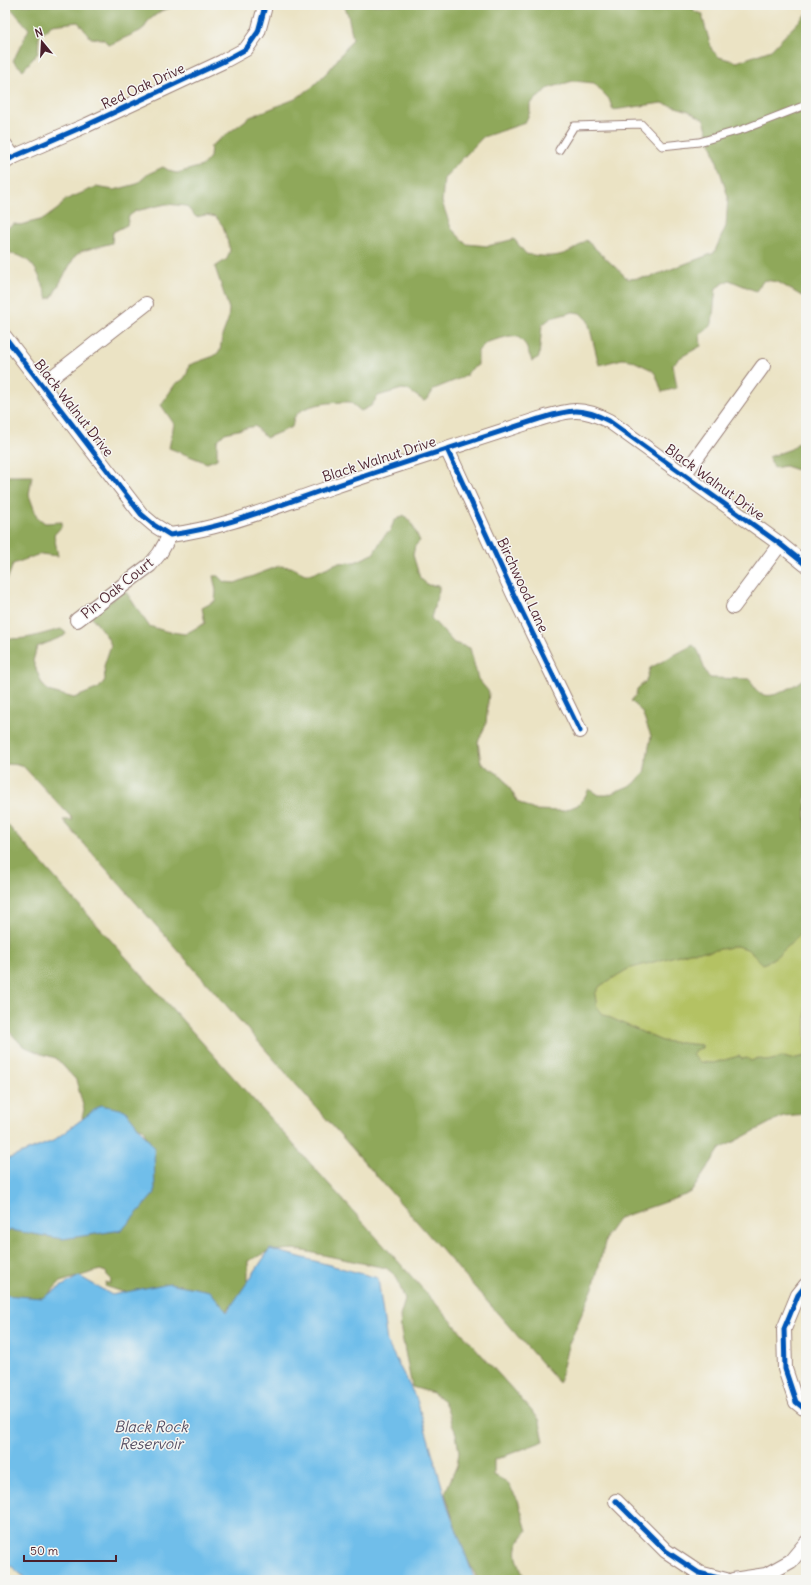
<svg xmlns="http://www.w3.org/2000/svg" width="811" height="1585" font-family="Delius,sans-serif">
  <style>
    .green { fill: #b4c264; stroke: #7f7048 }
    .forest { fill: #8fa85a; stroke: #6c6442; fill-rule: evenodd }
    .water { fill: #6fbeea; stroke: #5c6e8a }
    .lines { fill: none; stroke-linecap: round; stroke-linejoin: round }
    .service-casing { stroke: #9a8178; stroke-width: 9 }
    .minor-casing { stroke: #9a8178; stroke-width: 16 }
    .service { stroke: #fff; stroke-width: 7 }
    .minor { stroke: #fff; stroke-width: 14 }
    .cycleway-casing { stroke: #f6f6f2; stroke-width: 8 }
    .cycleway { stroke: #0057b8; stroke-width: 5 }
    .labels { text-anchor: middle; stroke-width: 3; stroke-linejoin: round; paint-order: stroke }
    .street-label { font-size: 14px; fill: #4a1f2b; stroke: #f6f6f2 }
    .water-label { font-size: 15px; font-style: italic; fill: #554f64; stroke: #f6f6f2 }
  </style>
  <rect width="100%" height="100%" fill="#f6f6f2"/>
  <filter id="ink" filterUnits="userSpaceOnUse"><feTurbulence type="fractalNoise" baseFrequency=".025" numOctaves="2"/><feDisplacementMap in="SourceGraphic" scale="8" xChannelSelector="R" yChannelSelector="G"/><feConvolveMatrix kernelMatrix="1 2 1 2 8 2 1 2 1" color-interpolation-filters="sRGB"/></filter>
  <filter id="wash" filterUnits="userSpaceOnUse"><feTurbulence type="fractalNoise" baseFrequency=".012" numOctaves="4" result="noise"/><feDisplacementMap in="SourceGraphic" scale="16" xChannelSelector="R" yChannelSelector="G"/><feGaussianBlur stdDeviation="0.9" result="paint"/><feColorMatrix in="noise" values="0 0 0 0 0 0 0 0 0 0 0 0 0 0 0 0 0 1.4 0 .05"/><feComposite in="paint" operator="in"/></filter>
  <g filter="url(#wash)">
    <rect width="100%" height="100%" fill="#ebe3c4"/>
    <polygon class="green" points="806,908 806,1075 748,1108 528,979"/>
    <g class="forest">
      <polygon points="8,5 179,5 161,11 148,21 145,27 140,31 109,45 103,39 91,38 78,22 52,25 39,37 38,53 23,70 13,61 29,29"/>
      <path d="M344 5H689L696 12 703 14V19L712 50 719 57 737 62 771 50 806 14V303L805 298 778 282 764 280 756 291 729 280 716 288 712 324 700 335 701 346 681 357 673 365 677 388 662 392 656 375 652 370 631 360 622 359 599 365 588 321 580 313 573 312 551 318 542 325 539 357 532 361 525 344 518 337 510 336 487 342 478 351V365L470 370 466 376 434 389 428 399 424 401 408 390 402 389 378 396 371 406 361 411 350 402C335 402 302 403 294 418 293 420 293 425 292 427L266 438 255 426 225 433 217 441V459L207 463 169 448 174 424 161 405 176 383C185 381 188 373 189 365L214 356 220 351 222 336 228 320 229 309 215 267 227 259 230 250 223 226 216 217 206 215 196 217 186 206 166 204 136 211 129 216 127 225 113 232 112 243 82 251 75 256 52 297 48 299C40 279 36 257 11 254L5 239V229L14 224 20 225 44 219 59 208 65 200 96 187 114 190 137 184 148 174 163 167 172 172 177 173 202 166 210 157 211 146 250 117 295 99 311 88 330 69 353 39 348 15ZM573 81 594 83 609 99 613 110 662 103 689 111 704 120 728 197 726 226 714 253 650 277 628 279 586 240C565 258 552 258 526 254L514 239 488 246 466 244 451 228 442 202 444 178 483 137 525 123 530 112V104L549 88Z"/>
      <polygon points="806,425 806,466 797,470 785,466 774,468 769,457 791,449 805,437"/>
      <polygon points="5,476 32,476 29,495 37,517 45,523 62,522 62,526 54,535 58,556 40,554 13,564 8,578 5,582"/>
      <path d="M404 515 412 524 420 541 415 546 413 555 420 578 428 585 439 586V590L431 618 454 643 470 648 478 679 489 692 486 724 478 742 481 763 503 777 518 802 534 810 563 811 578 805 583 800 589 789 598 795H607L634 784 644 773 651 736 642 712 631 701 636 695 637 689 646 681 650 668 693 645C703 652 701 669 710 678L750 679C753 685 755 691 762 694 773 700 794 686 803 679L806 686V928C792 942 781 956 763 964L747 949 736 946 711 951 690 952 628 969 600 986 595 994 597 1008 602 1014 662 1041 702 1045V1048L695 1050 692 1055 700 1062 713 1063 739 1056 742 1059 747 1058 751 1061 758 1058 767 1061 784 1057 791 1059 806 1056V1114L783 1116 720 1149 692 1191 685 1195 619 1218 607 1235 593 1288 568 1346 559 1383 63 820H73L71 817 22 765 5 764V636C17 644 47 632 61 629L66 633 64 636 37 647 33 661 42 684 48 691 74 698 99 688 105 680 104 666 111 645 107 637 91 616 124 591 126 592 149 626 165 631 185 634 205 623 202 608 215 601 216 591 213 576H218L224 582 235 583 279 566 291 567 305 574H312L337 563 355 562 373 554 384 536 390 531 394 521Z"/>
      <path d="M5 822 539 1419 544 1441 494 1460V1475L507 1482 518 1500 527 1531C510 1548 517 1560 525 1580H478L462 1549 445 1493 457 1465 459 1452 456 1434 444 1401 433 1393 412 1387 401 1331 400 1316 405 1300 396 1276 386 1268 294 1249 270 1251 248 1261V1288L244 1298 232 1304 224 1313 184 1293 181 1285C163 1282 149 1292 133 1293 124 1293 114 1289 105 1286L106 1282 110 1284 111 1279 107 1275 106 1272 100 1270 60 1282 25 1319 5 1314V1221L148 1142 143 1128 114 1120 101 1114 82 1118 84 1109 76 1080 56 1058 42 1054 23 1046 5 1027Z"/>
    </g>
    <g class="water">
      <polygon points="101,1105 125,1110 154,1147 155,1193 122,1230 63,1239 9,1230 5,1233 5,1160 53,1141"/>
      <polygon points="270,1249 378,1278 387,1342 417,1400 448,1507 475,1580 25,1580 23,1576 5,1561 5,1295 42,1298 79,1276 112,1295 169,1283 210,1291 227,1312"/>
    </g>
  </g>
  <g filter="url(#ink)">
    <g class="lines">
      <g class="service-casing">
        <polyline id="service" points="559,150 574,126 641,124 662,146 699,142 744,129 806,105"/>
      </g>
      <g class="minor-casing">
        <g id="minor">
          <polyline points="5,145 13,157"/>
          <polyline points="5,162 13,157 87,125 222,62 246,49 258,32 264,10 262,5"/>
          <path d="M5 337 141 514 154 525 170 535C225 528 276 506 329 488 399 464 469 442 539 419 569 410 581 406 609 421L780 544 806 565"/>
          <polyline points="42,385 146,304"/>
          <polyline points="447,449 514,595 580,731"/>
          <polyline points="684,475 763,366"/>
          <polyline points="733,607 780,544"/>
          <polyline points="77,620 150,565 160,553 170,535"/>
          <polyline points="806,1285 798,1295 784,1329 785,1369 796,1402 806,1410"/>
          <polyline points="616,1501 666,1551 699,1573 726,1580"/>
          <polyline points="733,1580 766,1575 791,1561 806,1543"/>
        </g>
      </g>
      <use href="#service" class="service"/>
      <use href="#minor" class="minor"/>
      <g class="cycleway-casing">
        <g id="cycleway">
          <polyline points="5,162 13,157 87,125 222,62 246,49 258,32 264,10 262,5"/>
          <path d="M5 337 141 514 154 525 170 535C225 528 276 506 329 488 399 464 469 442 539 419 569 410 581 406 609 421L780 544 806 565"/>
          <polyline points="447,449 514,595 580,731"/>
          <polyline points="806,1285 798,1295 784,1329 785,1369 796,1402 806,1410"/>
          <polyline points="616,1501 666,1551 699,1573 726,1580"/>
        </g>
      </g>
      <use href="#cycleway" class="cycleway"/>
    </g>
  </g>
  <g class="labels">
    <g class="street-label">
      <text transform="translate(143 86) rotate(-25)" y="5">Red Oak Drive</text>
      <text transform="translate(74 408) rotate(52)" y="5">Black Walnut Drive</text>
      <text transform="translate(379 459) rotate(-18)" y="5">Black Walnut Drive</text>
      <text transform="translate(715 482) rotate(36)" y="5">Black Walnut Drive</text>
      <text transform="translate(523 585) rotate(65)" y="5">Birchwood Lane</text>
      <text transform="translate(117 588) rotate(-39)" y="5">Pin Oak Court</text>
    </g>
    <g class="water-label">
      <text x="151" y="1432">Black Rock<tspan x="151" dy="17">Reservoir</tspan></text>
    </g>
  </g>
  <rect width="811" height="1585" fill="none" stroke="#f6f6f2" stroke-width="20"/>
  <g transform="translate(42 42) rotate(342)" stroke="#f6f6f2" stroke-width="3" paint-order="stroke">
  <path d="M0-3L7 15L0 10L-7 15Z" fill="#4a1f2b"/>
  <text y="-6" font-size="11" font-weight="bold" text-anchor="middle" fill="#4a1f2b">N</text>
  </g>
  <path d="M24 1555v6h92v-6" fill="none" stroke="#4a1f2b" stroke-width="2"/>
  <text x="30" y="1555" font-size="12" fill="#4a1f2b" stroke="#f6f6f2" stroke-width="3" paint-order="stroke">50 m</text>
</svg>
